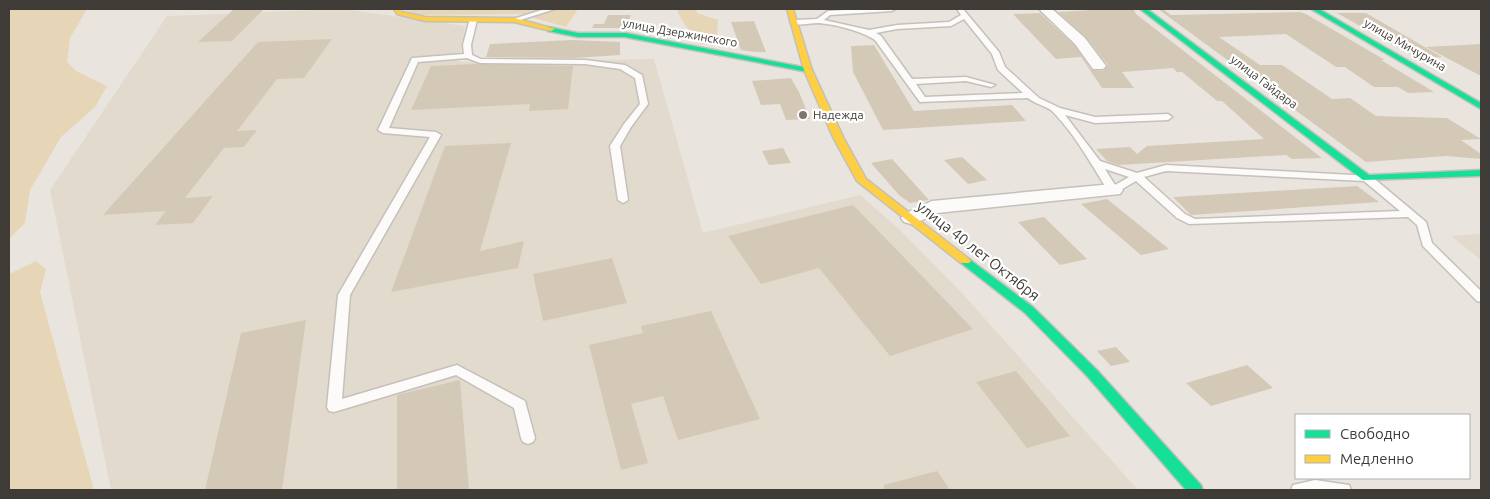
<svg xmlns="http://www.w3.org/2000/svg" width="1490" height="499" font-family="Ubuntu,sans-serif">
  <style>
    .built { fill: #e2dacd }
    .green { fill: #e7d5b8 }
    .building { fill: #d4c9b6 }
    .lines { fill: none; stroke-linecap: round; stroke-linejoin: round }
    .lane-casing { stroke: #c4c1bb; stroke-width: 3 }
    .street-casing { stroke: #c4c1bb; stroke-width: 3 }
    .fast-casing { stroke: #c4c1bb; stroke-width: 3 }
    .slow-casing { stroke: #c4c1bb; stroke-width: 3 }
    .lane { fill: #fcfbfa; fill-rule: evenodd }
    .street { fill: #fcfbfa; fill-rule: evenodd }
    .fast { fill: #16e098; fill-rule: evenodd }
    .slow { fill: #ffcf43; fill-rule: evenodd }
    .poi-dot { fill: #7a7771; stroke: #fff; stroke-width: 2 }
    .labels { text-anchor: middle; stroke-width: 4.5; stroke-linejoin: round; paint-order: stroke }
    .far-street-label { font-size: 12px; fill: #3f3c37; stroke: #fff }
    .far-poi-label { font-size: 12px; fill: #3f3c37; stroke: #fff; text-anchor: start }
    .street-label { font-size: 15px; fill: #3f3c37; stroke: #fff }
  </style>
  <rect width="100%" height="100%" fill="#e9e5de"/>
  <g class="built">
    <polygon points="343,9 465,26 459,62 654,59 703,233 860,195 899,229 960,291 1138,490 111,490 50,190 167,16"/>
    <polygon points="1481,234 1481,260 1451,236"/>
  </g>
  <g class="green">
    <polygon points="11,9 87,9 70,38 67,62 76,71 107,86 95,107 61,137 30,190 25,223 9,239 9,12"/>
    <polygon points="403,9 578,9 566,27 534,18 529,14 417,15"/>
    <path d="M677 9H696L697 13 718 20 717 38 712 42 700 44C693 36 679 18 677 9Z"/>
    <polygon points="36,261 46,269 40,292 94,490 9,490 9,274"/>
  </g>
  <g class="building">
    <polygon points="234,9 264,9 232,41 198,42"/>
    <polygon points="1110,9 1134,10 1136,14 1322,158 1292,159 1286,155 1118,165 1107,161 1096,149 1130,147 1137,154 1147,146 1264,139 1222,101 1217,101 1182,72 1177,72 1173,68 1122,72 1134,88 1102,88 1081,57 1056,59 1013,14 1040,13 1074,45 1091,70 1103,71 1108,65 1086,37 1058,12"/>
    <polygon points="1158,9 1163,9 1171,15 1300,12 1306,14 1385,60 1381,60 1434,92 1408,93 1398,87 1374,87 1345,67 1336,67 1286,34 1219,37 1260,65 1282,65 1332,99 1350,98 1376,116 1447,118 1481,139 1461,140 1481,154 1481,159 1446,156 1366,162"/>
    <polygon points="1337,13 1366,13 1442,57 1417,58"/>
    <polygon points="608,15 631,15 626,28 592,28 594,24 604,24"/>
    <polygon points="754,21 766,52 755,52 741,50 731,22"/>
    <polygon points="332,39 304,78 277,79 237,131 257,130 244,147 224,148 185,198 213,196 193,223 155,225 166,211 103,215 258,42"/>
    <polygon points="572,40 620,42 620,55 574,58 486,57 490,44"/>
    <polygon points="1481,44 1481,76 1426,47"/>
    <polygon points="874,45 914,111 1012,105 1026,121 883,130 853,72 851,46"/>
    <polygon points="477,64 573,66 568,109 529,111 530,104 411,110 431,66"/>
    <polygon points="791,78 799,92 810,119 786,120 780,104 761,105 752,81"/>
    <polygon points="511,143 480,251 524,241 518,268 391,292 445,146"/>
    <polygon points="783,148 791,163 769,165 762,151"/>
    <polygon points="962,157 987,180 968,184 944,160"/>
    <polygon points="892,159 929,200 910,203 899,195 871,163"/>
    <polygon points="1357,186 1379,202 1191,215 1173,197"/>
    <polygon points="1107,199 1169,249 1141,255 1081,204"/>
    <polygon points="853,205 894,247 973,329 890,356 819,268 761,284 728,236"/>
    <polygon points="1044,217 1087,259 1060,265 1018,222"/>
    <polygon points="612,258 627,303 543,321 533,274"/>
    <polygon points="711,311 760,419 678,440 663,396 631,404 648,463 621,470 589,345 643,333 641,326"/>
    <polygon points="306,320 282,490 205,490 241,333"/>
    <polygon points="1116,347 1130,362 1111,366 1097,351"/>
    <polygon points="1247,365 1273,388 1211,406 1186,383"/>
    <polygon points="1016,371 1070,436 1027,448 976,382"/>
    <polygon points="460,380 469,490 397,490 397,395"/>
    <polygon points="937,471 950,490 884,490 884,485"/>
  </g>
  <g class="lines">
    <g class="lane-casing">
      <g id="lane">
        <polygon points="545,9 555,9 514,22 510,20"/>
        <path d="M863 9H895L892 11 830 15 824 20 869 30 897 25 949 22 961 15 957 9H963L999 52 1005 67 1039 98 1060 108 1095 117 1168 114 1172 117 1168 120 1095 123 1065 115 1100 161 1137 173 1166 165 1371 176 1426 222 1432 243 1481 291V302L1477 301 1423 246 1417 225 1408 217 1189 224 1177 218 1136 181 1117 192H1109C1092 166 1077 137 1055 114 1049 106 1036 105 1028 98L920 102 875 40C862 31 834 24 818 23 809 23 798 27 790 22L794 20 817 19 828 11ZM964 19 992 54 998 70 1023 93 925 97 916 84 966 81 991 87 995 85 966 77 912 79 881 36 876 33 897 29 951 26ZM1105 169 1129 177 1115 185ZM1166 171 1364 181 1400 211 1195 219 1185 214 1144 177Z"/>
        <polygon points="470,18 477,20 471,45 472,55 481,59 585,60 625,65 642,75 648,104 631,127 620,146 628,200 623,203 618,200 610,146 624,124 640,104 635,78 620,69 585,64 480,63 467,58 418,62 389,128 436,132 441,135 350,295 342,399 457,365 525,401 535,438 533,442 528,444 523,442 521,438 514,408 456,375 334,412 329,411 327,407 338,295 430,137 383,133 378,130 412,58 464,54 463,45"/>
        <polygon points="1315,480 1349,485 1351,490 1291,490 1293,485"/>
      </g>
    </g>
    <g class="street-casing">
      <g id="street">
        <polygon points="1039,9 1052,9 1085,38 1106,66 1103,69 1093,69 1075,44"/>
        <polygon points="1113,184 1120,186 1123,190 1120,194 937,213 918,222 911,224 904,222 901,218 904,214 932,201"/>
      </g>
    </g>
    <g class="fast-casing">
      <g id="fast">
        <polygon points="1140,9 1147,9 1369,175 1481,170 1481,176 1363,180"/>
        <polygon points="1311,9 1319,9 1481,103 1481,109"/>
        <polygon points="548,27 578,33 625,33 808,68 812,70 808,72 625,37 578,37 548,31"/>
        <polygon points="965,257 969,259 1033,307 1097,370 1201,485 1203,490 1186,490 1087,376 1025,313 961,263 959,261"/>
      </g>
    </g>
    <g class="slow-casing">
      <g id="slow">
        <polygon points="394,9 400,9 402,12 425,17 514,18 555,29 551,31 514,22 425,21 397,14"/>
        <polygon points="787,9 793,9 812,70 843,137 866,179 969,259 971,261 969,263 961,263 857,181 833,137 804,70"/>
      </g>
    </g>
    <use href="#lane" class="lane"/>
    <use href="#street" class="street"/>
    <use href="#fast" class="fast"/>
    <use href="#slow" class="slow"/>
  </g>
  <circle class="poi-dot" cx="803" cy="115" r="5"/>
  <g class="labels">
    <g class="far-street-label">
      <text transform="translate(680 33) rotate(10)" y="4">улица Дзержинского</text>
      <text transform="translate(1405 45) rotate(30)" y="4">улица Мичурина</text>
      <text transform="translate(1264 82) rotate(37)" y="4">улица Гайдара</text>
    </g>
    <g class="far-poi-label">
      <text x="813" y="119">Надежда</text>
    </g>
    <g class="street-label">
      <text transform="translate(978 251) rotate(38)" y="5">улица 40 лет Октября</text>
    </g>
  </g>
  <rect width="1490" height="499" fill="none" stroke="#3f3c37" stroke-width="20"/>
  <rect x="1295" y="414" width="175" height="65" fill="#ffffff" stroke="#b2b1af"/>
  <rect x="1305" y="430" width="25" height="8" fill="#16e098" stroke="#b2b1af"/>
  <text x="1340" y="439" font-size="15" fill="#3f3c37">Свободно</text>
  <rect x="1305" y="455" width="25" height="8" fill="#ffcf43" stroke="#b2b1af"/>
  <text x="1340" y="464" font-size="15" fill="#3f3c37">Медленно</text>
</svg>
